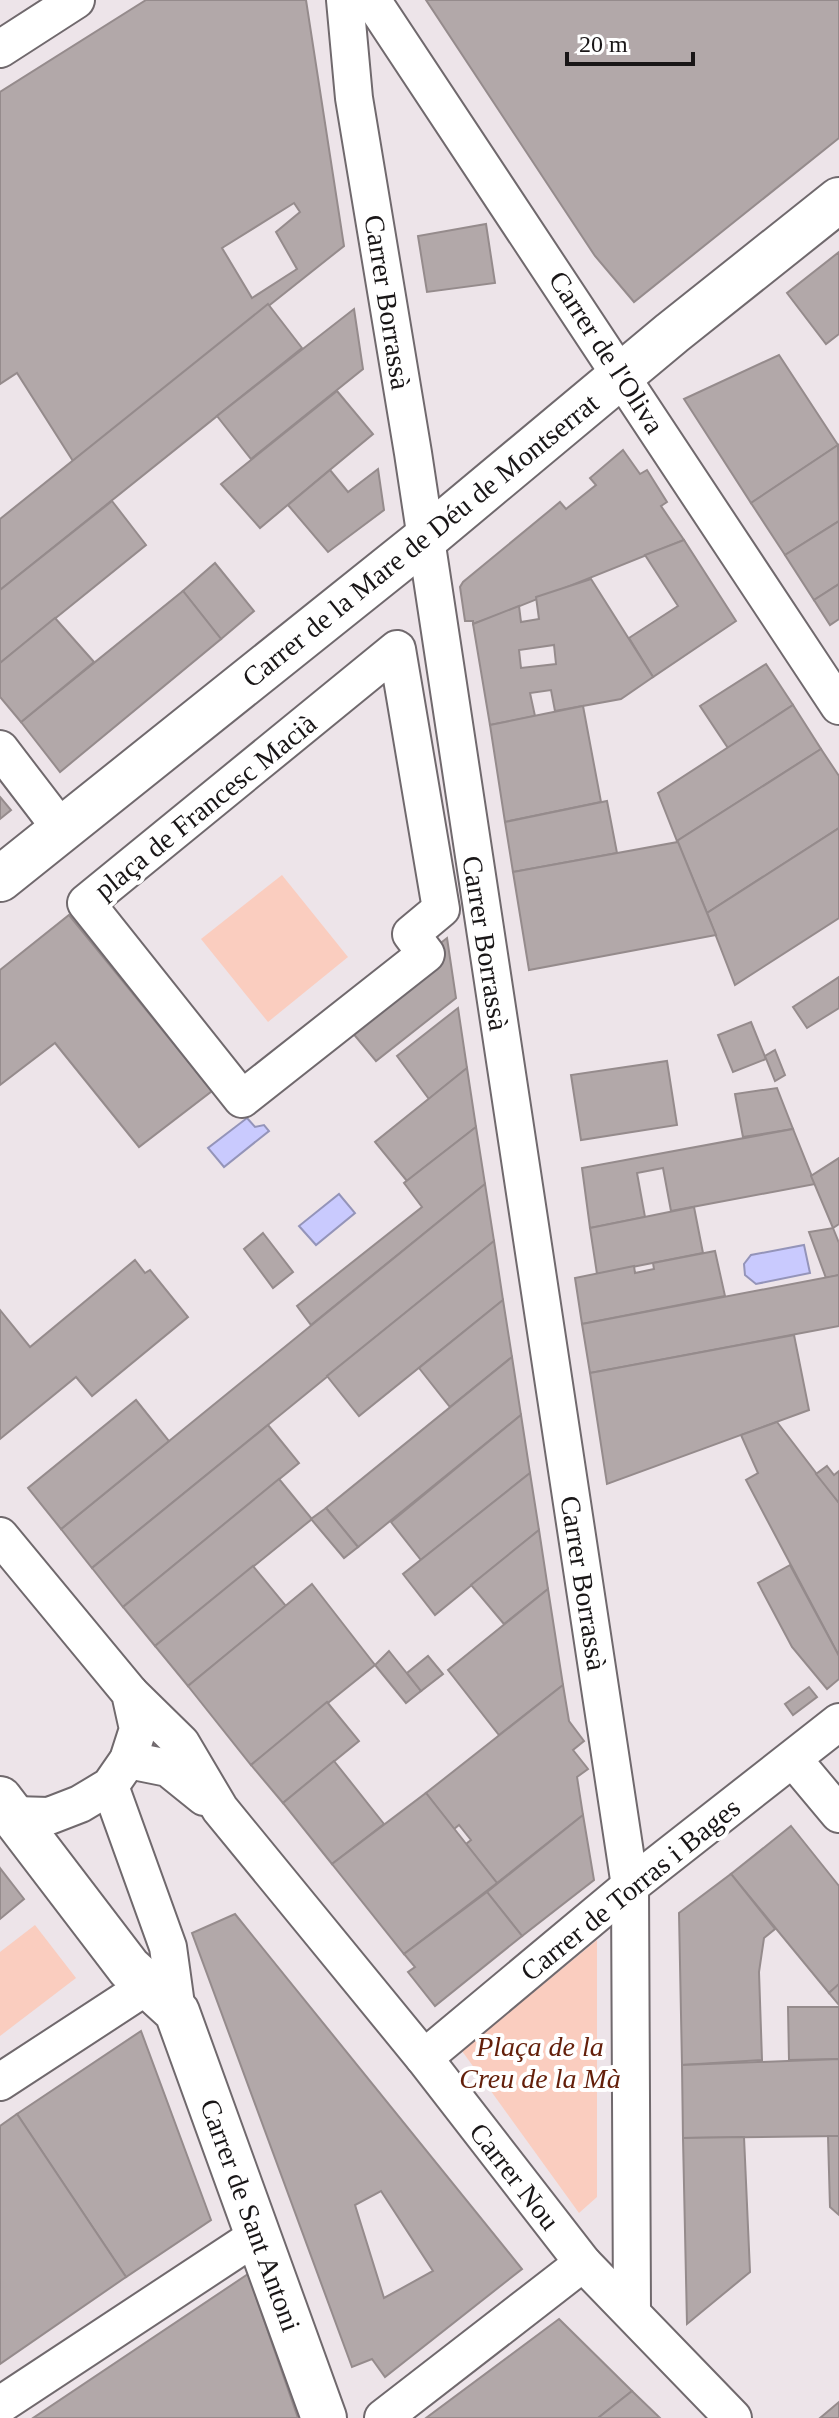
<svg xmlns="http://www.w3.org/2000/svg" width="839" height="2418" font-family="Georgia,serif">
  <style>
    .green { fill: #facdbf }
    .water { fill: #c9cafe; stroke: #9494b9; stroke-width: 2 }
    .building { fill: #b2a8a9; stroke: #958b8c; stroke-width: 2; fill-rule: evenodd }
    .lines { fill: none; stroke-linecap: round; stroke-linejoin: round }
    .street-casing { stroke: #70696d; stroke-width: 40 }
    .secondary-casing { stroke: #70696d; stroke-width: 48 }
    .street { stroke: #fff; stroke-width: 36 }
    .secondary { stroke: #fff; stroke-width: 44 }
    .labels { text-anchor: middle; stroke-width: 8; stroke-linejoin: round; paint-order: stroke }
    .street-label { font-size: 28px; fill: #191617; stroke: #fff }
    .park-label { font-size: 28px; font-style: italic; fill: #631f0a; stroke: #fff }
  </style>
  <rect width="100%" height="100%" fill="#ede4e9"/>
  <g class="green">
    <polygon points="282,875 348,957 268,1022 201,939"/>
    <polygon points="35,1925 76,1978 0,2036 0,1952"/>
    <polygon points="597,1940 597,2197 579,2213 462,2051"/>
  </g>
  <g class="water">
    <polygon points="247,1118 255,1127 264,1125 269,1131 224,1167 208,1148"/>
    <polygon points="339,1194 355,1213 316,1245 299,1226"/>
    <polygon points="804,1245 810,1273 756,1284 745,1275 744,1264 751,1255"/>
  </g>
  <g class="building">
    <path d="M146 0H306L344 246 73 461 17 373 0 384V92ZM294 203 300 212 276 232 297 269 252 298 222 248Z"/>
    <polygon points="426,0 839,0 839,138 634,302 595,256"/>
    <polygon points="486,224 495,283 427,292 418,236"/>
    <polygon points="839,252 839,334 826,344 787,293"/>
    <polygon points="268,304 302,348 0,590 0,519"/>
    <polygon points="354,309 363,369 251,459 217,416"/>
    <polygon points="779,355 838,445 751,503 684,399"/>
    <polygon points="337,391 373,434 260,528 221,484"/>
    <polygon points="838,445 839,521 785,555 751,503"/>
    <polygon points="623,450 640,474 647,470 667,502 661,506 684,540 490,618 473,624 473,621 465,621 460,587 463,582 560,502 566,509 596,485 590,478"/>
    <polygon points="378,469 384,510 328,552 288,505 330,470 348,492"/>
    <polygon points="112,501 146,545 0,663 0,590"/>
    <polygon points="839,521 839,584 814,600 785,555"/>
    <polygon points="684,540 736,621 653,677 629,638 678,606 645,555"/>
    <polygon points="215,563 254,611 221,639 183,591"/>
    <path d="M591 579 653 677 621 699 555 711 551 690 530 693 535 716 490 725 473 624 519 606 521 622 539 619 536 597ZM554 645 556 664 521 668 519 650Z"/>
    <polygon points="839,584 839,619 830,625 814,600"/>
    <polygon points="183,591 221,639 60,772 21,722"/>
    <polygon points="55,618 94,662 21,722 0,697 0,663"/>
    <polygon points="766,664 793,705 728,748 700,706"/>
    <polygon points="793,705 821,749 677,841 658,793"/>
    <polygon points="583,706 601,802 505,822 490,725"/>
    <polygon points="821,749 839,776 839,828 707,913 677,841"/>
    <polygon points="0,797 11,810 0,819"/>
    <polygon points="607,801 617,853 513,872 505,822"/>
    <polygon points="839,828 839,918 735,985 707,913"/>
    <polygon points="678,842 716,935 529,970 513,872"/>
    <polygon points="69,915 212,1091 139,1147 55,1043 0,1085 0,970"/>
    <polygon points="447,938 456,998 376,1061 351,1031 353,1012"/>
    <polygon points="839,977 839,1008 807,1028 793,1007"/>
    <polygon points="458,1008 467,1068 429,1099 397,1056"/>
    <polygon points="751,1022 766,1059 733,1072 718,1035"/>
    <polygon points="775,1050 785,1075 775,1081 765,1056"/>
    <polygon points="667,1061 677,1125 581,1140 571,1075"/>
    <polygon points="467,1068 476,1127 407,1181 375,1142"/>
    <polygon points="777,1088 793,1129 743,1137 735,1094"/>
    <polygon points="476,1127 485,1184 311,1325 297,1306 422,1207 404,1183"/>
    <polygon points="793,1129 815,1184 671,1211 663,1168 637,1173 645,1217 590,1228 582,1168"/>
    <polygon points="839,1158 839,1224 833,1228 811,1176"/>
    <polygon points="485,1184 494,1241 92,1568 61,1529"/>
    <polygon points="694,1207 703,1253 597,1274 590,1228"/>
    <polygon points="833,1228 839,1243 839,1275 826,1278 809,1232"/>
    <polygon points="263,1233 293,1272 273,1288 244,1249"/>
    <polygon points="494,1241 503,1300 359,1416 327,1376"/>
    <polygon points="715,1251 725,1296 582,1324 575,1278 634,1266 635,1273 654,1269 653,1263"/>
    <polygon points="135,1260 145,1273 150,1270 188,1317 92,1396 76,1377 0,1439 0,1310 30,1347"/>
    <polygon points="839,1275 839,1326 590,1373 582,1324"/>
    <polygon points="503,1300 512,1357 450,1407 419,1368"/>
    <polygon points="794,1335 809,1410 607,1484 590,1373"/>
    <polygon points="512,1357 521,1415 358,1547 326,1508"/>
    <polygon points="136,1400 169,1441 61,1529 28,1488"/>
    <polygon points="521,1415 530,1473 421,1560 391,1522"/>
    <polygon points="777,1422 839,1503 839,1656 746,1480 758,1473 741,1435"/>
    <polygon points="268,1425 299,1463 123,1607 92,1568"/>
    <polygon points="827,1466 834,1475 839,1471 839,1503 816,1474"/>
    <polygon points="530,1473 539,1530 435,1615 403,1574"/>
    <polygon points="279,1479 312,1519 155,1646 123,1607"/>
    <polygon points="326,1508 358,1547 344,1558 311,1519"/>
    <polygon points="539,1530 548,1589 504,1624 471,1585"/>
    <polygon points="790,1565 839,1656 839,1679 827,1689 792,1647 758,1583"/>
    <polygon points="253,1566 286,1606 188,1686 155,1646"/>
    <polygon points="312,1584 375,1665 251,1765 188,1686"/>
    <polygon points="548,1589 563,1685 499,1735 448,1670"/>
    <polygon points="389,1651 421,1691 406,1703 375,1665"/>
    <polygon points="428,1656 443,1674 421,1691 407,1673"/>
    <polygon points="563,1685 569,1721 584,1741 573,1750 588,1769 577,1777 583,1815 497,1883 466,1844 471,1840 459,1825 454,1829 426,1793"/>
    <polygon points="809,1687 817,1697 793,1715 785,1704"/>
    <polygon points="327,1702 359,1741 283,1803 251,1765"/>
    <polygon points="334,1761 384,1824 332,1864 283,1803"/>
    <polygon points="426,1793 497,1883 404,1954 332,1864"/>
    <polygon points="583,1815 594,1880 522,1936 487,1892"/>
    <polygon points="791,1826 839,1886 839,1984 829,1993 731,1874"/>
    <polygon points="0,1868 24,1899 0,1919"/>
    <polygon points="731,1874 775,1929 764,1938 759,1972 762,2060 682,2065 679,1913"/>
    <polygon points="487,1892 522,1936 435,2006 408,1972 415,1967 404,1954"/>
    <path d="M235 1914 522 2269 385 2377 372 2359 352 2367 192 1933ZM381 2191 433 2271 384 2298 355 2205Z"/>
    <polygon points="839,1984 839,2005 829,1993"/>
    <polygon points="788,2007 839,2007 839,2059 789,2060"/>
    <polygon points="141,2031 211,2220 126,2277 17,2114"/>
    <polygon points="839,2059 839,2136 683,2138 682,2065"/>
    <polygon points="17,2114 126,2277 0,2364 0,2126"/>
    <polygon points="828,2136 839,2136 839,2215 830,2207"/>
    <polygon points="744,2137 750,2272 687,2324 683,2138"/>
    <polygon points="248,2274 298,2418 33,2418"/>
    <polygon points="559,2319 632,2391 598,2418 426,2418"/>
    <polygon points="632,2391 660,2418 598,2418"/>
    <polygon points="839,2402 839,2418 820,2418"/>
  </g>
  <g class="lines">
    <g class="street-casing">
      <g id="street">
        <polyline points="345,0 354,98 413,453 630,1886 632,2312"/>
        <polyline points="372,0 839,706"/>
        <polyline points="0,49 76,0"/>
        <polygon points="397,649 441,909 411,934 426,954 242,1099 86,903"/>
        <polyline points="0,749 62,830"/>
        <polyline points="0,1536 130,1693 138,1729 128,1760 110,1786 80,1804 49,1816 14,1815"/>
        <polyline points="130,1693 181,1743 220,1809 424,2058 583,2263 733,2418"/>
        <polyline points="793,1759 839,1814"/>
        <polyline points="128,1760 168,1768 204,1797"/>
        <polyline points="110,1786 168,1947 177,2012"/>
        <polyline points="424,2058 630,1886 839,1722"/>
        <polyline points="0,2082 150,1984"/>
        <polyline points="0,2405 258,2235"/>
        <polyline points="383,2418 583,2263"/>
      </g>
    </g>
    <g class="secondary-casing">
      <g id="secondary">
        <polyline points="0,879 425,539 672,333 839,200"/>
        <polyline points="0,1799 129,1968 177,2012 324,2418"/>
      </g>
    </g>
    <use href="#street" class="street"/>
    <use href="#secondary" class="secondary"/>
  </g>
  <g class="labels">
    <g class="street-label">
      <text transform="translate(388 302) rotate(81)" y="10">Carrer Borrassà</text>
      <text transform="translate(607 352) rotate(57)" y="10">Carrer de l'Oliva</text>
      <text transform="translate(420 540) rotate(-39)" y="10">Carrer de la Mare de Déu de Montserrat</text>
      <text transform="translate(205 806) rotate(-39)" y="10">plaça de Francesc Macià</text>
      <text transform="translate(486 943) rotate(81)" y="10">Carrer Borrassà</text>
      <text transform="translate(584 1583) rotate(81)" y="10">Carrer Borrassà</text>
      <text transform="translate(630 1889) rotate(-39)" y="10">Carrer de Torras i Bages</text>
      <text transform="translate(515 2176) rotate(52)" y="10">Carrer Nou</text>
      <text transform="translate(251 2215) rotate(70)" y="10">Carrer de Sant Antoni</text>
    </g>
    <g class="park-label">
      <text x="540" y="2056">Plaça de la<tspan x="540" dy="32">Creu de la Mà</tspan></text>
    </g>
  </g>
  <path d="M567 52v12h126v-12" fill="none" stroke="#191617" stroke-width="4"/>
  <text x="579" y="52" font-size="24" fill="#191617" stroke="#ffffff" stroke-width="6" paint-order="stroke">20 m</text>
</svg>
